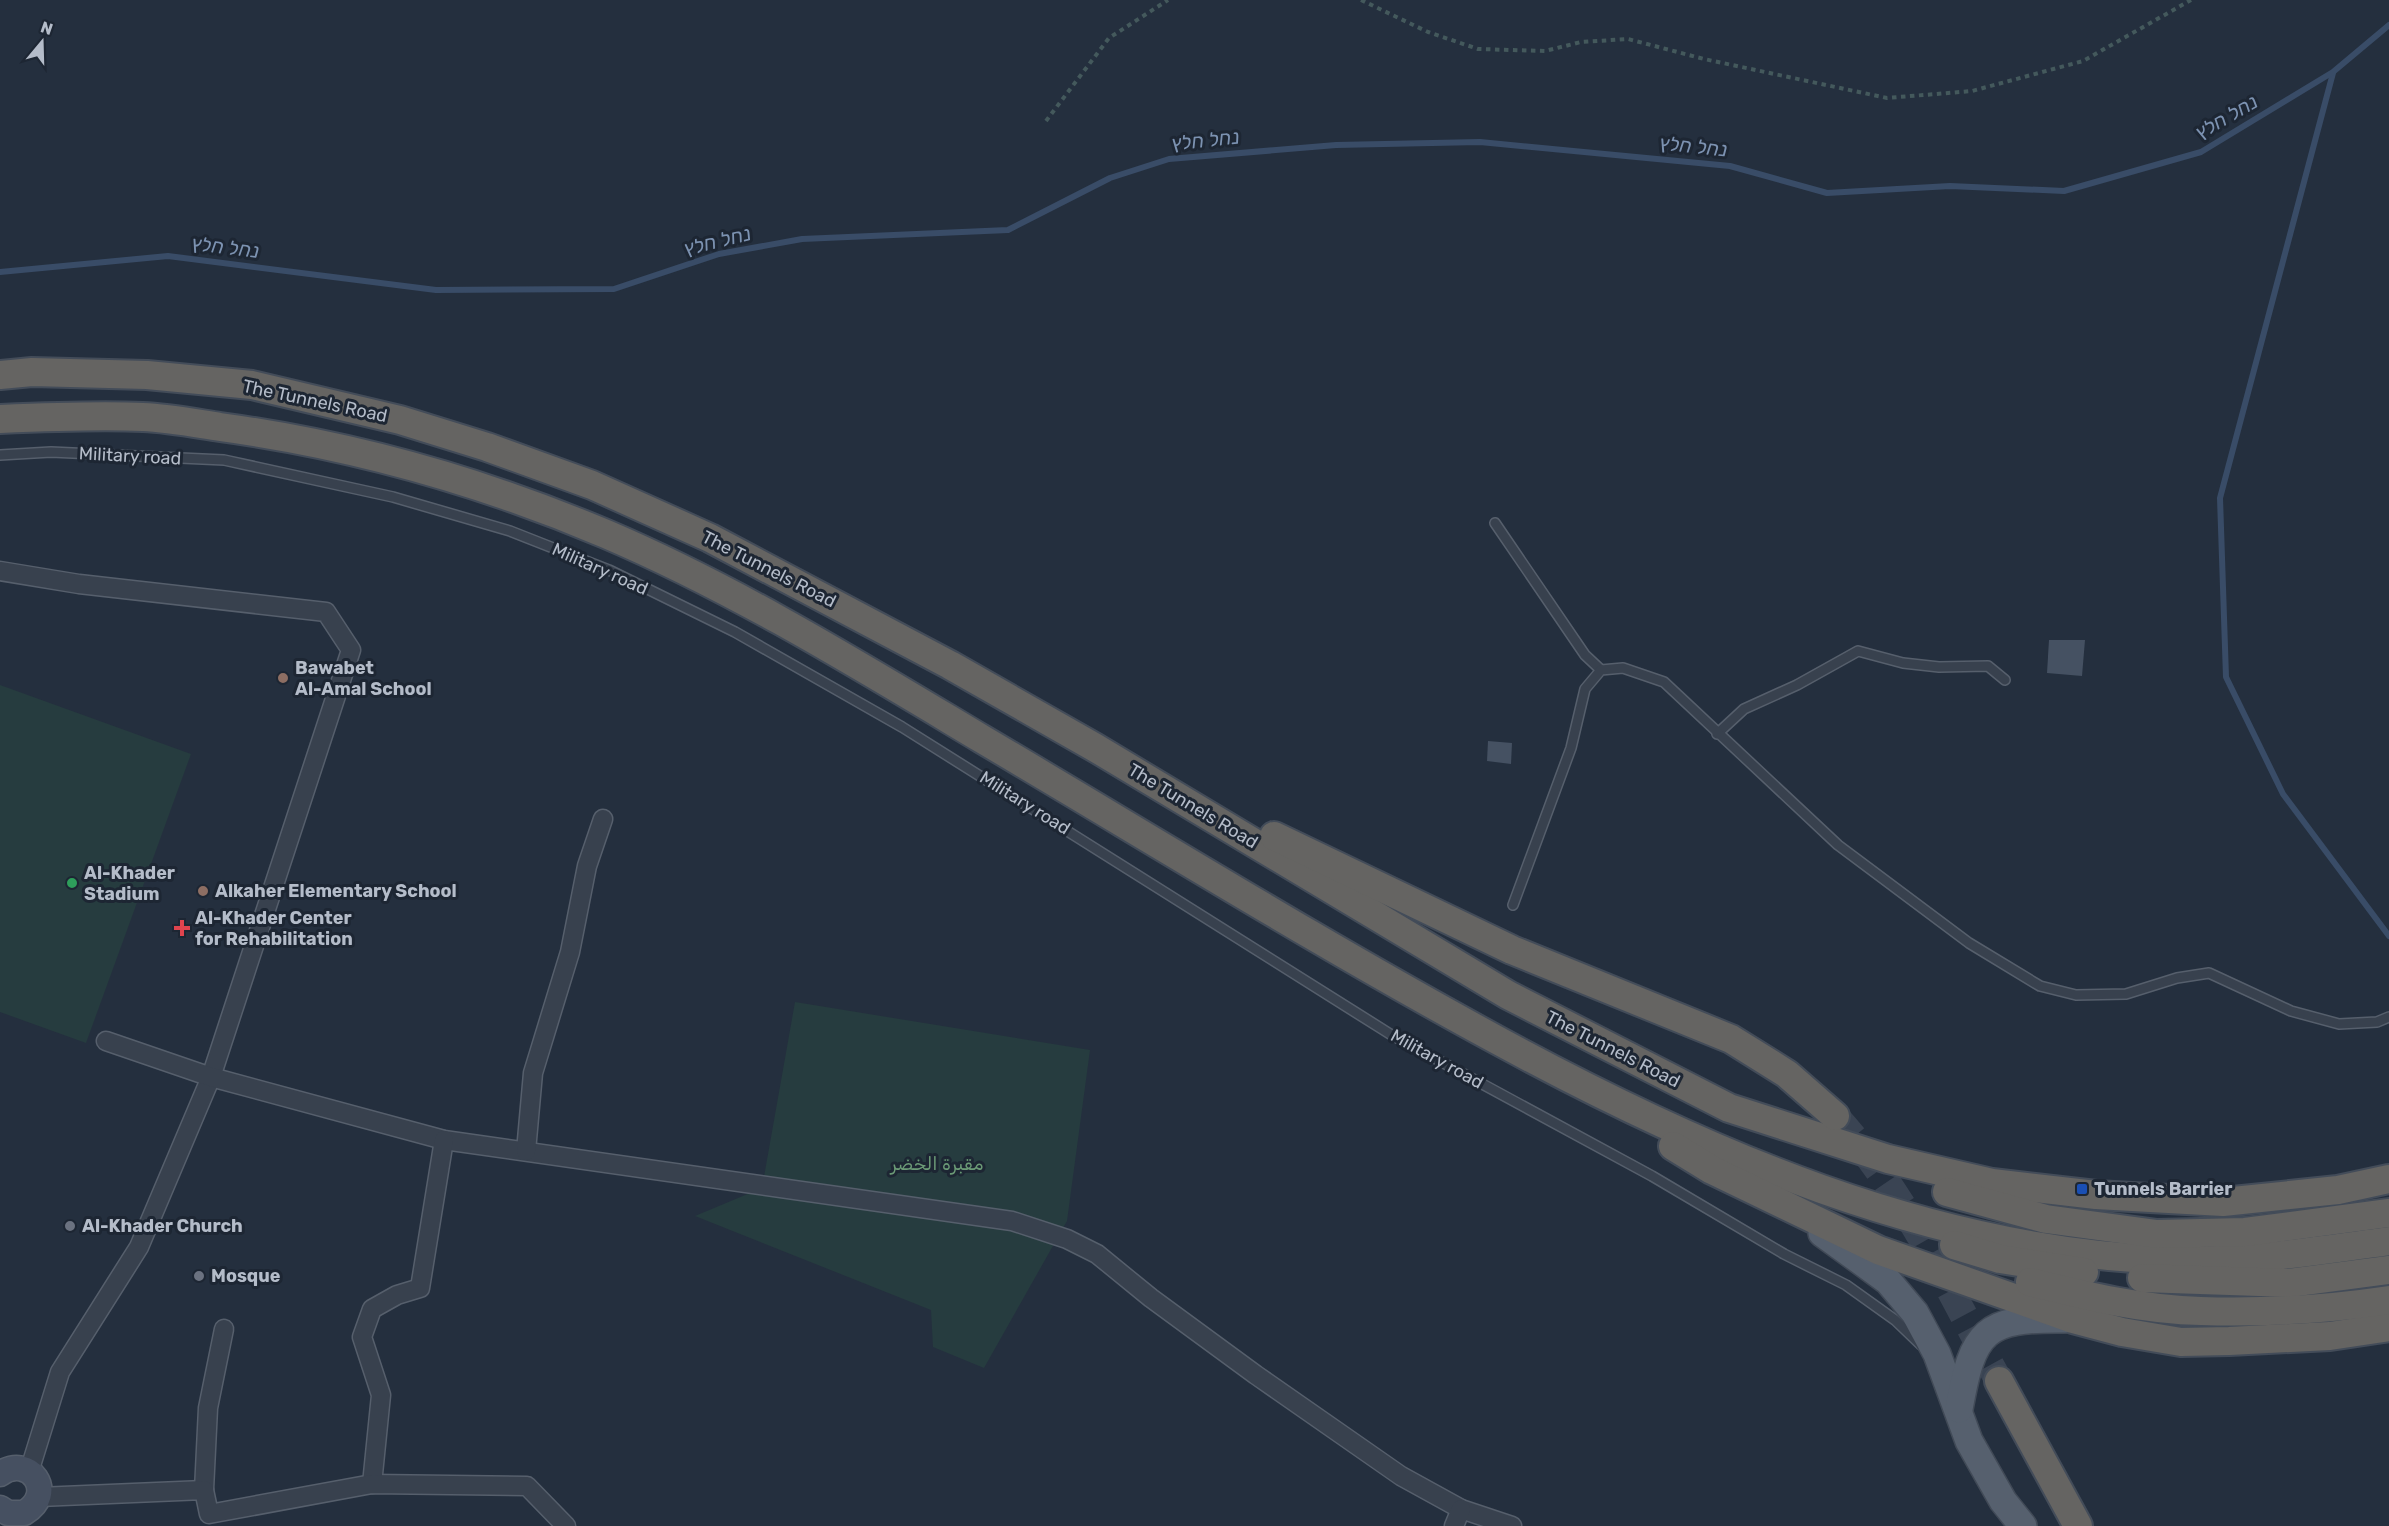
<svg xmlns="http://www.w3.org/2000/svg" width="2389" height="1526" font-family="Rubik,'Noto Naskh Arabic',Heebo,sans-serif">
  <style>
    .green { fill: #263c3f }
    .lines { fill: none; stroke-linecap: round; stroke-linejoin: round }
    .stream { stroke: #394c67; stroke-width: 6 }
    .building { fill: #455162 }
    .trunk-tunnel { stroke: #3a4453; stroke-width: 28; stroke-dasharray: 28 14; stroke-linecap: butt }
    .service-casing { stroke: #565f6c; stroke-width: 12 }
    .minor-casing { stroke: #565f6c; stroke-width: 21 }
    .secondary-casing { stroke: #565f6c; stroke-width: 27 }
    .primary-casing { stroke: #414a57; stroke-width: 30 }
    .trunk-casing { stroke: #434c59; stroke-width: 32 }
    .path { stroke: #44595c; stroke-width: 4; stroke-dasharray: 4.5 4.5; stroke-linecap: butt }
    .service { stroke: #38414e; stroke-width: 9 }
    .minor { stroke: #38414e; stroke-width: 18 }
    .secondary { stroke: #465061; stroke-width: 24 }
    .primary { stroke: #56606e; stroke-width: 27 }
    .trunk { stroke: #656462; stroke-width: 28 }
    .education-dot { fill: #8d6e63; stroke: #1d2633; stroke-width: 2 }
    .leisure-dot { fill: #2e9e5b; stroke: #1d2633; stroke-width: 2 }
    .health-dot { fill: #e0444e; stroke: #1d2633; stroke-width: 2 }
    .transit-dot { fill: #1a4fb4; stroke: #1d2633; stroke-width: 2 }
    .worship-dot { fill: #6b7280; stroke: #1d2633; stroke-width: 2 }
    .labels { text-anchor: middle; stroke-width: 6; stroke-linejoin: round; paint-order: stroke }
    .street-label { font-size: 18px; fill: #b4bcc9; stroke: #1d2633 }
    .poi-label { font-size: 18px; font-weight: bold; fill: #b4bcc9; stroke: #1d2633; text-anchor: start }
    .park-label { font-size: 18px; fill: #6b9a76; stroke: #1d2633 }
    .water-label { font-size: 20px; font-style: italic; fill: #7c92b1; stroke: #1d2633 }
  </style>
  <rect width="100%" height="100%" fill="#242f3e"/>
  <g class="green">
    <polygon points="0,685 191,754 86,1043 0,1012"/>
    <polygon points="795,1002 1090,1050 1067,1221 984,1368 933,1347 931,1310 695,1216 762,1188"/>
  </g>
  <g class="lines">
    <g class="stream">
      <polyline points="2333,73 2220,498 2226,677 2283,794 2389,936"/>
      <polyline points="0,272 168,256 436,290 614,289 719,254 802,239 1008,230 1110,178 1169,159 1336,145 1480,142 1730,166 1827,193 1950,186 2064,191 2201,152 2333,72 2389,25"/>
    </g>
  </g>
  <g class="building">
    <polygon points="2049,640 2085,640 2082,676 2047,673"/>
    <polygon points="1488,741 1512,743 1511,764 1487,761"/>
  </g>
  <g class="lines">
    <path class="trunk-tunnel" d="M1835 1116C1905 1192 1949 1291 1999 1381"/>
    <g class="service-casing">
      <g id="service">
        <polyline points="0,455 51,452 224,460 393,497 510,531 609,570 735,632 902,727 1390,1034 1652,1176 1784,1254 1846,1285 1895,1320 1921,1345"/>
        <polyline points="1495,523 1585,655 1601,670"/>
        <polyline points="1717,734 1744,709 1797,685 1858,651 1903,663 1939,667 1988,666 2005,680"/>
        <polyline points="1513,905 1571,748 1585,689 1601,670 1623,668 1664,682 1838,845 1969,943 2040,986 2076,995 2126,994 2177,978 2209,973 2291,1011 2339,1024 2377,1022 2389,1017"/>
      </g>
    </g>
    <g class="minor-casing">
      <g id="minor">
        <polyline points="0,571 79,584 326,612 351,650 211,1077 139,1247 60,1372 29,1472"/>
        <polyline points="106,1041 211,1077 444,1140 1012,1221 1067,1239 1097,1254 1151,1298 1256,1375 1401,1476 1461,1509 1512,1526"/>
        <polyline points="526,1151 533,1073 570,952 587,866 603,819"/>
        <polyline points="372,1484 381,1395 362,1337 372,1309 397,1295 420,1288 444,1140"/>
        <polyline points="204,1490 208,1408 224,1329"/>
        <polyline points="39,1497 204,1490 209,1514 372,1484 527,1486 566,1526"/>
        <polyline points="1454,1526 1461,1509"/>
      </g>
    </g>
    <g class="secondary-casing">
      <path id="secondary" d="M0 1474C29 1453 58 1493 24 1513H8L0 1508"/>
    </g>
    <g class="primary-casing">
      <g id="primary">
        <polyline points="1822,1233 1888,1281 1915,1313 1937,1354 1969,1441 2003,1501 2023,1526"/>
        <path d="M1959 1409C1973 1330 1984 1318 2065 1319"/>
      </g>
    </g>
    <g class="trunk-casing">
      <g id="trunk">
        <polyline points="0,375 32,372 147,375 252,385 400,420 487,447 592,485 710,538 950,665 1094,747 1508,995 1729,1108 1888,1159 1992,1183 2096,1195 2223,1202 2338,1190 2389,1179"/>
        <path d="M0 419C47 417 95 415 143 417 168 418 194 423 220 427 353 445 483 482 606 534 737 590 860 666 982 739 1153 840 1322 945 1497 1040 1703 1152 1932 1252 2169 1260 2242 1263 2317 1251 2389 1241"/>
        <polyline points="1274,836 1512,950 1731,1039 1787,1074 1835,1116"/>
        <polyline points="1673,1146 1712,1170 1878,1250 2073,1319 2122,1332 2181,1342 2229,1341 2330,1336 2389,1327"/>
        <polyline points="1947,1192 2046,1219 2157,1234 2245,1232 2389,1213"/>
        <polyline points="1954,1245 2000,1259 2084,1272"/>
        <polyline points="2142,1278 2289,1283 2389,1270"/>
        <path d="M2030 1282C2086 1296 2144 1310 2201 1311 2263 1313 2328 1309 2389 1300"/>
        <polyline points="1999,1381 2078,1526"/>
      </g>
    </g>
    <g class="path">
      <polyline points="1361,0 1428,32 1478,49 1545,51 1581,42 1628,39 1704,59 1887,98 1972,91 2083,61 2191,0"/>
      <polyline points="1046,121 1109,38 1168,0"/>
    </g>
    <use href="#service" class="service"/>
    <use href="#minor" class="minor"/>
    <use href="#secondary" class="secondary"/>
    <use href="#primary" class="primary"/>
    <use href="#trunk" class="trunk"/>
  </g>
  <g class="education-dot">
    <circle cx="283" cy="678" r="6"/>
    <circle cx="203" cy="891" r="6"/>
  </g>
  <circle class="leisure-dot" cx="72" cy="883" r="6"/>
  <path class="health-dot" d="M179 919h6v6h6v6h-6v6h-6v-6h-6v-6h6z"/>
  <rect class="transit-dot" x="2076" y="1183" width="12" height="12" rx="3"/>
  <g class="worship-dot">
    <circle cx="70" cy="1226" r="6"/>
    <circle cx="199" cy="1276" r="6"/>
  </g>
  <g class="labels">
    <g class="street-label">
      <text transform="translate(315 401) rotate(12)" y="6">The Tunnels Road</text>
      <text transform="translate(130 456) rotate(3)" y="6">Military road</text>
      <text transform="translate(600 569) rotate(24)" y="6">Military road</text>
      <text transform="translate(769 569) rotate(27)" y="6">The Tunnels Road</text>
      <text transform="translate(1025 803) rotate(32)" y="6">Military road</text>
      <text transform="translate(1193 806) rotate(31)" y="6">The Tunnels Road</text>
      <text transform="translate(1613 1049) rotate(27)" y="6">The Tunnels Road</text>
      <text transform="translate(1437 1059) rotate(29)" y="6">Military road</text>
    </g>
    <g class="poi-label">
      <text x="295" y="674">Bawabet<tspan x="295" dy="21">Al-Amal School</tspan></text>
      <text x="84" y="879">Al-Khader<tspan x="84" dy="21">Stadium</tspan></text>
      <text x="215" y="897">Alkaher Elementary School</text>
      <text x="195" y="924">Al-Khader Center<tspan x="195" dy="21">for Rehabilitation</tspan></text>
      <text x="2094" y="1195">Tunnels Barrier</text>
      <text x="82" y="1232">Al-Khader Church</text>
      <text x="211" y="1282">Mosque</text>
    </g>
    <g class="park-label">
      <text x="937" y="1170">مقبرة الخضر</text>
    </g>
    <g class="water-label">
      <text transform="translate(2226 117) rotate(-30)" y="7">נחל חלץ</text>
      <text transform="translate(1205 140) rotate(-6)" y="7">נחל חלץ</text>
      <text transform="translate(1693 146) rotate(6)" y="7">נחל חלץ</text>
      <text transform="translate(717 241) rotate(-14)" y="7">נחל חלץ</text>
      <text transform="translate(225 247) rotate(7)" y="7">נחל חלץ</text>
    </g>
  </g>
  <g transform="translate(42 42) rotate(19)" stroke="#1d2633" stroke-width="4.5" paint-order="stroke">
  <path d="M0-4.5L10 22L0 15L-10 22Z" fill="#b4bcc9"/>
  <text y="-9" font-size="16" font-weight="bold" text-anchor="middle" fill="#b4bcc9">N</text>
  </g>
</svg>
